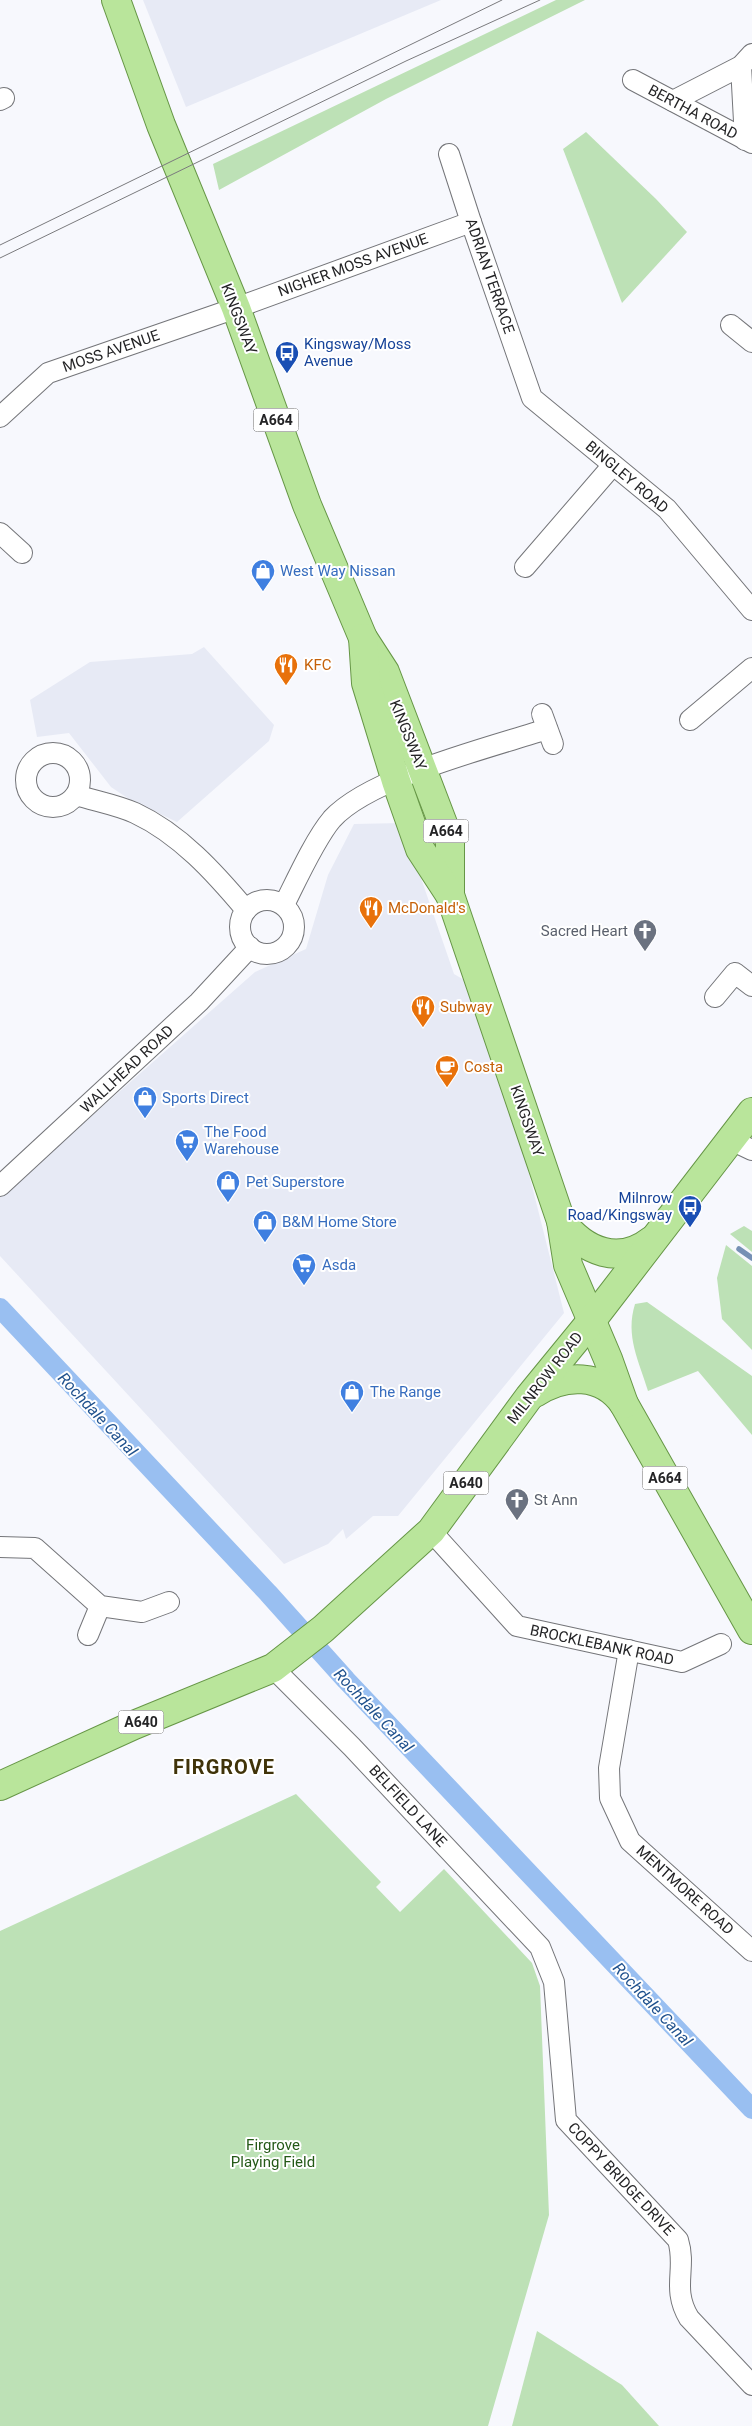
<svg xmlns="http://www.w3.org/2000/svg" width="752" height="2426" font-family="Roboto,sans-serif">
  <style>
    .built { fill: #e7eaf5 }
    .green { fill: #bde1b6 }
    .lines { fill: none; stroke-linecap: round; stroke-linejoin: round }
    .stream { stroke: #7690b4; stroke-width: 5.5 }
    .canal { stroke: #99bff1; stroke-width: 20 }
    .street-casing { stroke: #747579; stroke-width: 22 }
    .primary-casing { stroke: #669646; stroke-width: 30 }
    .street { stroke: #fff; stroke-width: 20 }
    .primary { stroke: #b9e59b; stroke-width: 28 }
    .tram { stroke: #7a7a7d; stroke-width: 1 }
    .labels { text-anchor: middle; stroke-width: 4; stroke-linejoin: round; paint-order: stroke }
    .shield { fill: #fff; stroke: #666667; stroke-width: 1 }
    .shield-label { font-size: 14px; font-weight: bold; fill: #242426 }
    .street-label { font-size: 15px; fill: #242426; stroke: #fff }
    .transit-label { font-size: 15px; fill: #164399; stroke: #fff; text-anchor: start }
    .shop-label { font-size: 15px; fill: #366cbe; stroke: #fff; text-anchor: start }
    .food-label { font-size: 15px; fill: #c56008; stroke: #fff; text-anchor: start }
    .worship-label { font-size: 15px; fill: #5b616d; stroke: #fff; text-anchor: end }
    .park-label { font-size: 15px; fill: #245917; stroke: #fff }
    .water-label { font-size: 16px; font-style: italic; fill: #1f518d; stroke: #fff }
    .district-label { font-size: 20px; font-weight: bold; letter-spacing: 1px; fill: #403309; stroke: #fff }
  </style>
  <rect width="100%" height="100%" fill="#f7f8fd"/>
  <g class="built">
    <polygon points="143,0 441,0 186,107"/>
    <polygon points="204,647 274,725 269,741 177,822 129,799 111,787 69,733 37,737 30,700 90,662 192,654"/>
    <polygon points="402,823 454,974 483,991 564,1313 398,1516 373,1516 346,1539 343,1529 328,1544 284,1564 0,1256 0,1197 255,972 306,949 328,875 354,824"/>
  </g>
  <g class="green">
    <polygon points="556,0 585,0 386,99 219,190 213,164"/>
    <polygon points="586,132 656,199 687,232 622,303 563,149"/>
    <polygon points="744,1226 752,1231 752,1252 730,1234"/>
    <polygon points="726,1245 752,1266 752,1350 722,1319 717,1278"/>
    <path d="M647 1302 752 1376V1435L698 1371 648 1391C639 1361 625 1336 635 1304Z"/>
    <polygon points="296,1794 381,1882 376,1887 400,1912 444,1869 532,1963 540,1986 549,2215 488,2426 0,2426 0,1931"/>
    <polygon points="537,2331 622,2385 659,2426 512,2426"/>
  </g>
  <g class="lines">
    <polyline class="stream" points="739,1249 752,1258"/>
    <polyline class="canal" points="0,1308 268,1593 346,1680 752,2109"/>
    <g class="street-casing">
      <g id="street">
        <polyline points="741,66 745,140"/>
        <polyline points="633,80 752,143"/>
        <polyline points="0,100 4,98"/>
        <polyline points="673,101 741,66 752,54"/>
        <polyline points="449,154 471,222 532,398 667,509 752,610"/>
        <polyline points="731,325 752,342"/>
        <polyline points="0,417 48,373 236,308 471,222"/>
        <polyline points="0,533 22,553"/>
        <polyline points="525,567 613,465"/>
        <polyline points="542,714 553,744"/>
        <polyline points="690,720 752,668"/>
        <circle cx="53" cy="780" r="27"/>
        <path d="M76 795C95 801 117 805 135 813 180 834 215 873 246 910"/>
        <circle cx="267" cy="927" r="27"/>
        <path d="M284 905C296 881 315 839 332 819 370 777 492 747 547 729"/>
        <polyline points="715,997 735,973 752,986"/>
        <polyline points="731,1140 752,1150"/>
        <polyline points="0,1186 199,1002 250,947"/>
        <polyline points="431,1531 517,1626 682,1662 721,1644"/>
        <polyline points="0,1547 35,1548 100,1606 142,1612 169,1602"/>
        <polyline points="88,1635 100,1606"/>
        <polyline points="629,1650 609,1768 610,1798 630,1841 752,1951"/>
        <path d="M273 1668 352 1747 540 1947 554 1982 566 2120 678 2240C687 2269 671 2288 689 2318L752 2385"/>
      </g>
    </g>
    <g class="primary-casing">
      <g id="primary">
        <polyline points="116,0 161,125 236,308 307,505 363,638 385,672 450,842 450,895"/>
        <polyline points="363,638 366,683 396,781 420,849 450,895 561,1221 568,1265 608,1359 624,1404 752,1630"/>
        <path d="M561 1221C585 1252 619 1266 652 1240"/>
        <path d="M535 1393C564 1374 602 1372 624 1404"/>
        <polyline points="0,1786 134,1725 273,1668 323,1629 431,1531 529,1397 592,1320 752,1112"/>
      </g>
    </g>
    <use href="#street" class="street"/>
    <use href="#primary" class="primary"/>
    <g class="tram">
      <polyline points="0,245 502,0"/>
      <polyline points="0,258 406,61 540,0"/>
    </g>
  </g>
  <defs>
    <g id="bus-pin" transform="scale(1.25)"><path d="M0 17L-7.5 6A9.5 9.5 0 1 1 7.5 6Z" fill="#1a4fb4" stroke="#fff"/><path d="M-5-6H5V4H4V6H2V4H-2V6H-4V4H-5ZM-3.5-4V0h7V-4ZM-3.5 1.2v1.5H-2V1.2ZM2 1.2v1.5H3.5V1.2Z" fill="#fff"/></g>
    <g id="shop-pin" transform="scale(1.25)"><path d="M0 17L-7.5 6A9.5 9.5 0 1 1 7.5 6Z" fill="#3f7fe0" stroke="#fff"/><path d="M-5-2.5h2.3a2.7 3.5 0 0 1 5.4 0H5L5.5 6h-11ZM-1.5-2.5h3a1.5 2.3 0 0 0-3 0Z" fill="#fff"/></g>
    <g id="restaurant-pin" transform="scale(1.25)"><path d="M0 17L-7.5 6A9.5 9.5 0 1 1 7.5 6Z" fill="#e8710a" stroke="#fff"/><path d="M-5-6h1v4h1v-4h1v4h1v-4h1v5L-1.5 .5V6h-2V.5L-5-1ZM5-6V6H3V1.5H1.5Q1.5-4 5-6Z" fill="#fff"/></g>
    <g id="church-pin" transform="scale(1.25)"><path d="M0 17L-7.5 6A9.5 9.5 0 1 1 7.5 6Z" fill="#6b7280" stroke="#fff"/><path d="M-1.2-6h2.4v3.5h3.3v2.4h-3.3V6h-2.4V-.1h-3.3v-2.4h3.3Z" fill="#fff"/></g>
    <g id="cafe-pin" transform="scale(1.25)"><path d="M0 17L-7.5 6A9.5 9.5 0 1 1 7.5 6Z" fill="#e8710a" stroke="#fff"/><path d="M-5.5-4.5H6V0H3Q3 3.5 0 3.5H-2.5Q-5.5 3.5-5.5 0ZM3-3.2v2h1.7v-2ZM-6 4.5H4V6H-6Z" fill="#fff"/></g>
    <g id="supermarket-pin" transform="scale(1.25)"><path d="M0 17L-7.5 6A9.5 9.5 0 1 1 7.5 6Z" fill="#3f7fe0" stroke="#fff"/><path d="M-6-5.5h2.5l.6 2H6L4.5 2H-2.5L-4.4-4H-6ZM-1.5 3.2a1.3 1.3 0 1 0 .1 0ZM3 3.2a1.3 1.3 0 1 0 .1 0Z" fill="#fff"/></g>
  </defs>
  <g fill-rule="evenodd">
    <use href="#bus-pin" x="287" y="353"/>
    <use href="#shop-pin" x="263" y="571"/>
    <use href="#restaurant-pin" x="286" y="665"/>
    <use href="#restaurant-pin" x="371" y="908"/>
    <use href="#church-pin" x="645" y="931"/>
    <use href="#restaurant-pin" x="423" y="1007"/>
    <use href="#cafe-pin" x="447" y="1067"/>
    <use href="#shop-pin" x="145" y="1098"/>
    <use href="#supermarket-pin" x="187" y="1141"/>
    <use href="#shop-pin" x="228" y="1182"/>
    <use href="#bus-pin" x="690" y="1207"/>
    <use href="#shop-pin" x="265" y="1222"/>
    <use href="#supermarket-pin" x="304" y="1265"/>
    <use href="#shop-pin" x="352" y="1392"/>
    <use href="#church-pin" x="517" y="1500"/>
  </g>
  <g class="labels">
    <g class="shield">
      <rect x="253.5" y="408.5" width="45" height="23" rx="4"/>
      <rect x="423.5" y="819.5" width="45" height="23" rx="4"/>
      <rect x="642.5" y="1466.5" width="45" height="23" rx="4"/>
      <rect x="443.5" y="1471.5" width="45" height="23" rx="4"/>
      <rect x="118.5" y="1710.5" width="45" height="23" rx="4"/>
    </g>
    <g class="shield-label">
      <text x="276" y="425">A664</text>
      <text x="446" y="836">A664</text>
      <text x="665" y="1483">A664</text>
      <text x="466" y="1488">A640</text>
      <text x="141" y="1727">A640</text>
    </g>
    <g class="street-label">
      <text transform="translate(693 112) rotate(28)" y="5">BERTHA ROAD</text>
      <text transform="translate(353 265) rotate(-20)" y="5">NIGHER MOSS AVENUE</text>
      <text transform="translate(490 276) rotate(71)" y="5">ADRIAN TERRACE</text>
      <text transform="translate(239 319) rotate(69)" y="5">KINGSWAY</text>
      <text transform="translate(111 351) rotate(-19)" y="5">MOSS AVENUE</text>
      <text transform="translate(627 477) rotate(40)" y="5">BINGLEY ROAD</text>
      <text transform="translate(408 735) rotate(68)" y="5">KINGSWAY</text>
      <text transform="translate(127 1069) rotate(-43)" y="5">WALLHEAD ROAD</text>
      <text transform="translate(527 1121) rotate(71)" y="5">KINGSWAY</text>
      <text transform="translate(545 1378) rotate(-52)" y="5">MILNROW ROAD</text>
      <text transform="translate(602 1645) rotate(12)" y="5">BROCKLEBANK ROAD</text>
      <text transform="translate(408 1806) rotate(47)" y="5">BELFIELD LANE</text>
      <text transform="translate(685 1890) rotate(42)" y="5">MENTMORE ROAD</text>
      <text transform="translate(621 2179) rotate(47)" y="5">COPPY BRIDGE DRIVE</text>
    </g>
    <g class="transit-label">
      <text x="304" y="349">Kingsway/Moss<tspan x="304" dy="17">Avenue</tspan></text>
      <text x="672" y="1203" text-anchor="end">Milnrow<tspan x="672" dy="17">Road/Kingsway</tspan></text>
    </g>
    <g class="shop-label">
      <text x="280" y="576">West Way Nissan</text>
      <text x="162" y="1103">Sports Direct</text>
      <text x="204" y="1137">The Food<tspan x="204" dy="17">Warehouse</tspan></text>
      <text x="246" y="1187">Pet Superstore</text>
      <text x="282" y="1227">B&amp;M Home Store</text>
      <text x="322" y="1270">Asda</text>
      <text x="370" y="1397">The Range</text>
    </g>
    <g class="food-label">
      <text x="304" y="670">KFC</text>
      <text x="388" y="913">McDonald's</text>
      <text x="440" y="1012">Subway</text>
      <text x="464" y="1072">Costa</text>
    </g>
    <g class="worship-label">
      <text x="628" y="936">Sacred Heart</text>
      <text x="534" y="1505" text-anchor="start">St Ann</text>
    </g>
    <g class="park-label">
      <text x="273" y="2150">Firgrove<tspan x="273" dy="17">Playing Field</tspan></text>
    </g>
    <g class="water-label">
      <text transform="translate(98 1414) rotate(47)" y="6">Rochdale Canal</text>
      <text transform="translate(374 1710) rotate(47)" y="6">Rochdale Canal</text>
      <text transform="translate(653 2004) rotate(47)" y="6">Rochdale Canal</text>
    </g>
    <g class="district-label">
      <text x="224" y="1774">FIRGROVE</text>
    </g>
  </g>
</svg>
